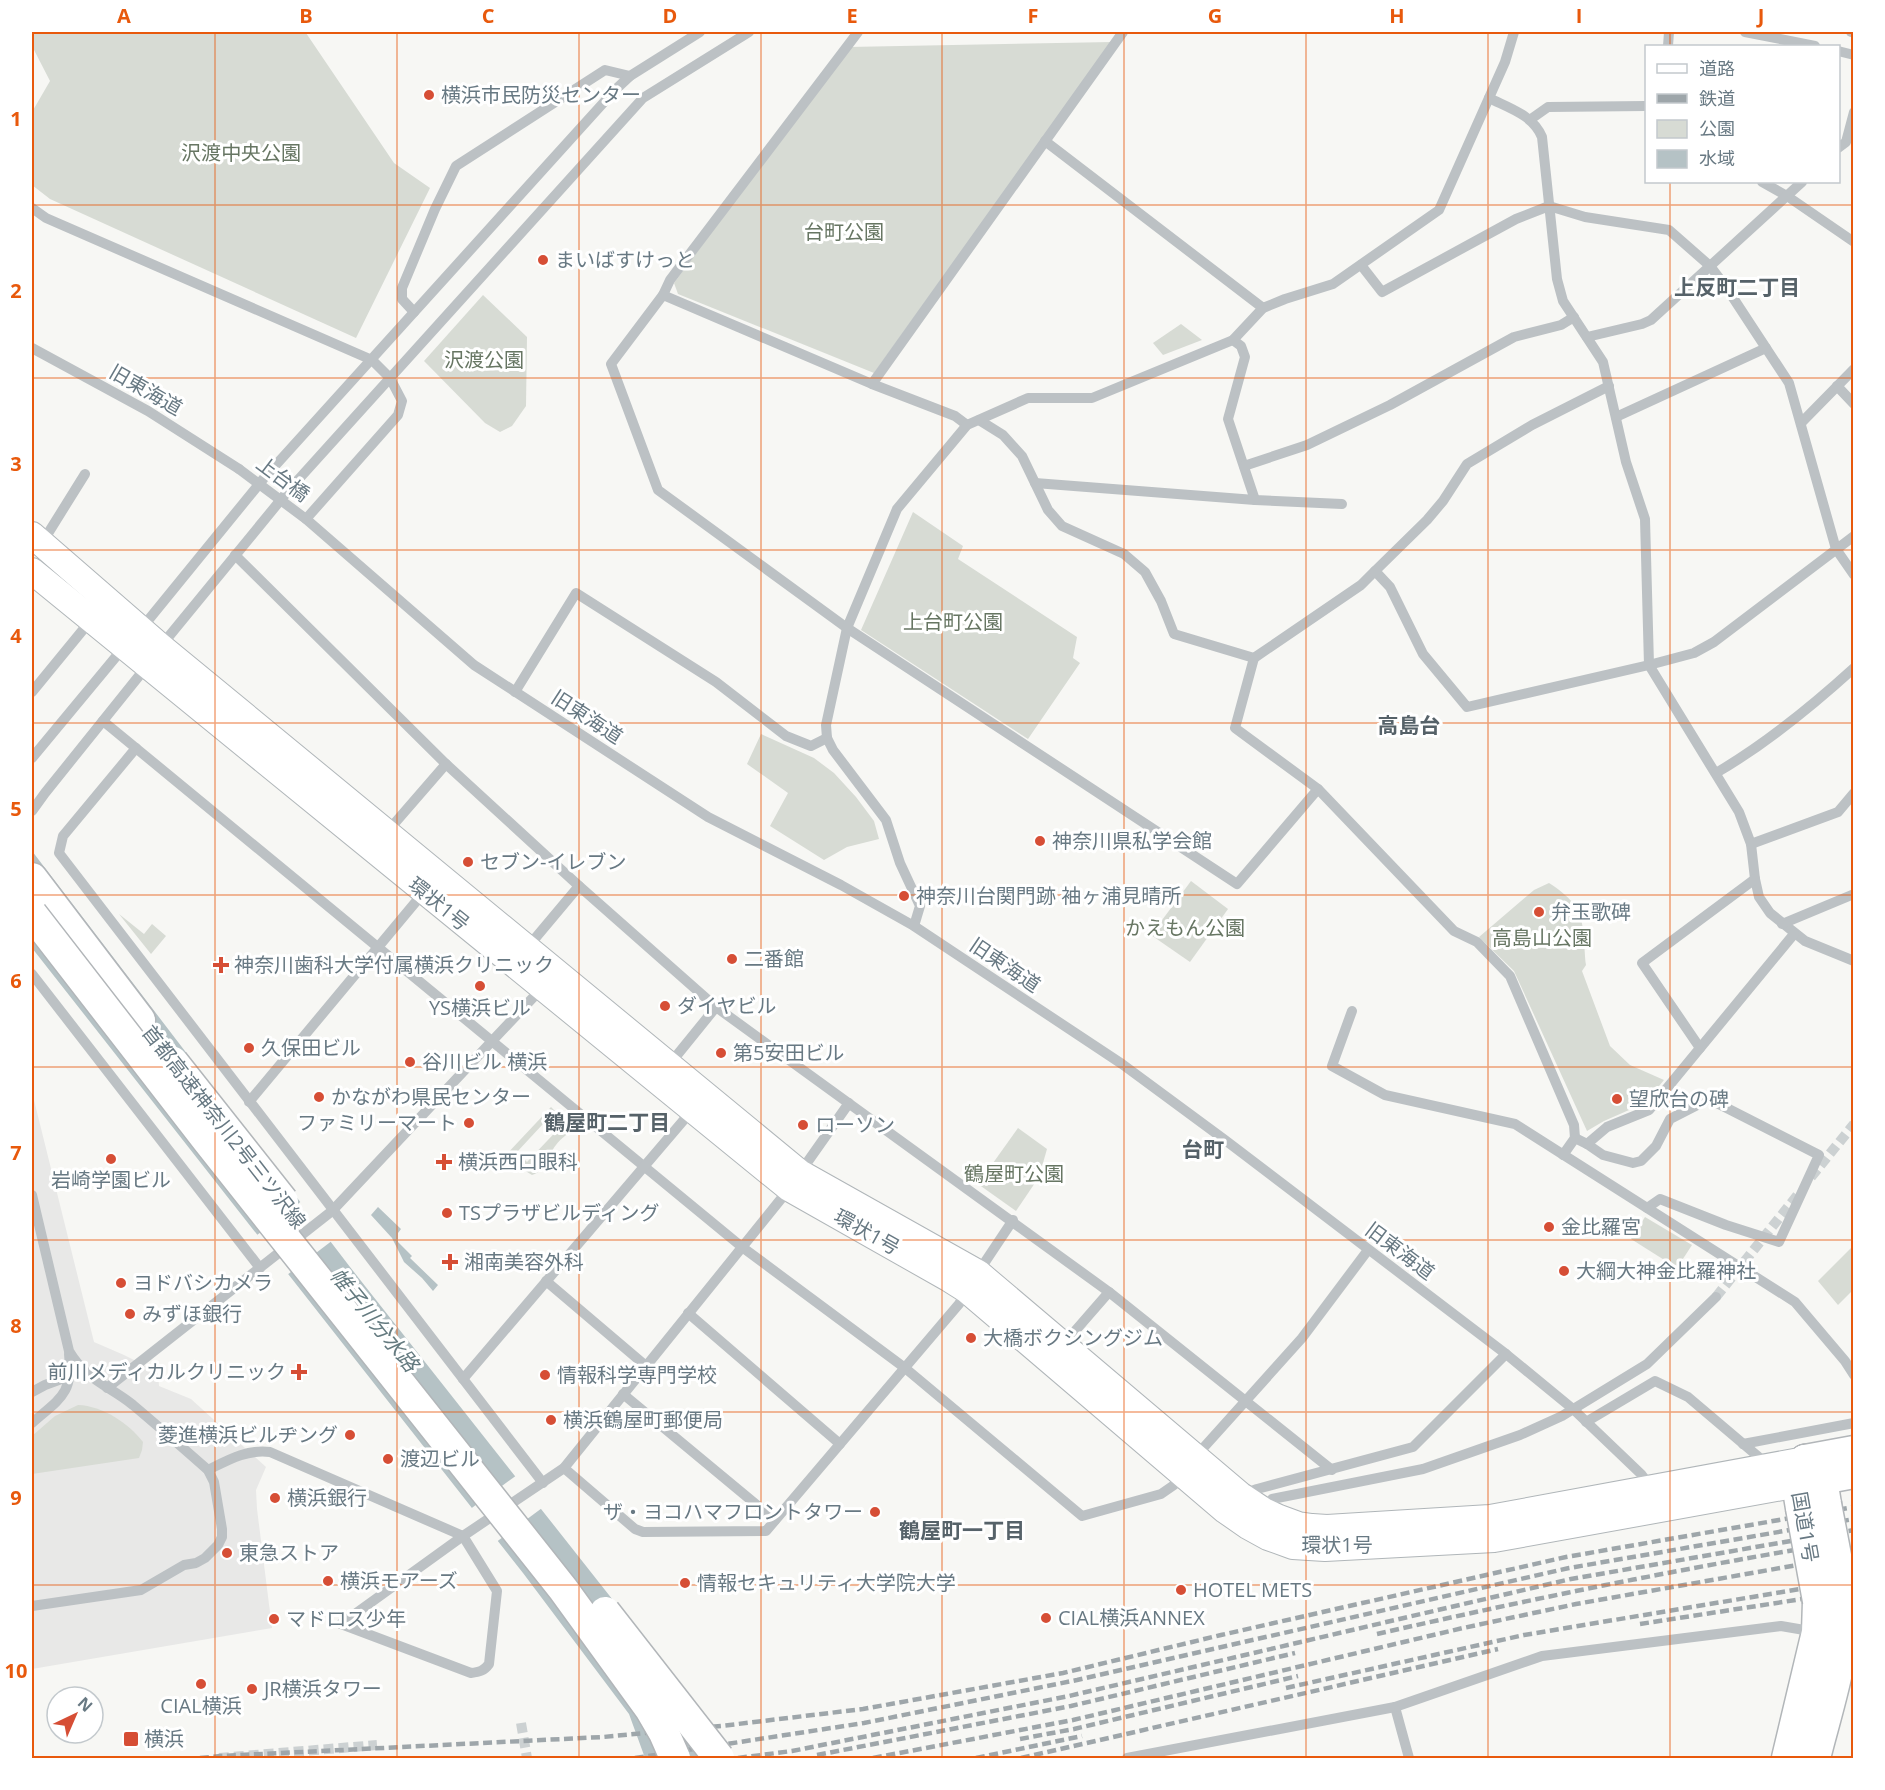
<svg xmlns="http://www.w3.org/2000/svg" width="1885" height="1790" font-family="'Open Sans','Noto Sans JP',sans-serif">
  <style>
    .built { fill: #e8e8e7 }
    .green { fill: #d7dbd4 }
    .water { fill: #b5c2c5 }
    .pier { fill: #f7f7f4 }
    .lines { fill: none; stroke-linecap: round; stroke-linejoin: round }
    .minor-tunnel { stroke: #ccd1d2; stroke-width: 10; stroke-dasharray: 10 5; stroke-linecap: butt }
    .major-casing { stroke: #b0b6b9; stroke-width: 28 }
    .highway-casing { stroke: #b2b6b9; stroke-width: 33 }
    .minor { stroke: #bcc1c4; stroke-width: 10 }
    .major { stroke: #fff; stroke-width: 26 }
    .highway { stroke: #fff; stroke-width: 30 }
    .rail { stroke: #9ea6aa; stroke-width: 4.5; stroke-dasharray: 9 4.5; stroke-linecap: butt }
    .highway-bridge-casing { stroke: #b2b6b9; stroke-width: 33; stroke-linecap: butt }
    .minor-bridge { stroke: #bcc1c4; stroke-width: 10 }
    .highway-bridge { stroke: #fff; stroke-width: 30 }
    .grid { fill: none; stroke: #e8590c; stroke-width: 1.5; stroke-opacity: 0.55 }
    .poi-dot { fill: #d64e35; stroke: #fff; stroke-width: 2 }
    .labels { text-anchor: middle; stroke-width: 6; stroke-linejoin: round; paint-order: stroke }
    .poi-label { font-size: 20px; fill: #687983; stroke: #fff; text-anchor: start }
    .park-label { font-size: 20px; fill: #677663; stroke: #fff }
    .street-label { font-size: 20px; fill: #687983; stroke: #fff }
    .neighbourhood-label { font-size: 21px; font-weight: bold; fill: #566269; stroke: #fff }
    .water-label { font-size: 21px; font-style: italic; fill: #647a7f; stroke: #fff }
    .neatline { fill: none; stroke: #e8590c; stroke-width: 2 }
    .grid-label { font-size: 20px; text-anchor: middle; font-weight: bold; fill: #e8590c }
  </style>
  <rect width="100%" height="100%" fill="#f7f7f4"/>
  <polygon class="built" points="32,1092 94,1342 124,1355 158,1372 159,1386 191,1399 266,1467 256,1490 257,1509 272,1628 32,1669"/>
  <g class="green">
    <polygon points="32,32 306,33 394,163 430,188 356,338 50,199 32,185 32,112 50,81 32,46"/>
    <polygon points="1112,42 874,373 678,294 674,283 848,47"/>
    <polygon points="483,295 527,337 526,406 512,426 500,432 485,423 424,361"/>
    <polygon points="1181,324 1202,340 1163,355 1153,343"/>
    <polygon points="913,512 963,546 958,559 1077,637 1073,658 1080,663 1028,739 861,630"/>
    <polygon points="761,734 814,758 834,773 856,797 874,821 879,839 847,847 824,860 770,826 788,793 747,764"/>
    <polygon points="1191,881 1228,909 1190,962 1151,935"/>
    <path d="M1549 883C1588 908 1582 923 1586 965L1582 971 1610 1046 1630 1065 1664 1080 1645 1103 1604 1121 1587 1131 1514 971 1479 937 1534 890Z"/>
    <polygon points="119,914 144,934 152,924 166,936 151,954"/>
    <path d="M551 1107 555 1111 517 1152 527 1162 567 1120 574 1128C568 1134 561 1138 556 1145 547 1156 548 1170 532 1175 522 1170 516 1160 505 1156Z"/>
    <polygon points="1018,1128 1047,1149 1039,1177 1016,1211 978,1184"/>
    <polygon points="1645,1217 1692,1245 1677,1268 1631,1239"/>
    <polygon points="1853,1246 1853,1290 1838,1305 1818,1281"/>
    <path d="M78 1405C103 1406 128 1423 143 1442L142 1450 139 1458 32 1474V1436L55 1416Z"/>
  </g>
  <g class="water">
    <polygon points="32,851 350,1267 680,1685 706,1758 645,1758 629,1714 523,1573 32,948"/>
    <polygon points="378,1207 401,1229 398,1233 398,1242 412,1256 410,1258 438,1285 433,1291 422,1278 404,1262 392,1238 371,1215"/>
  </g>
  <g class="pier">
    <polygon points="303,1200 333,1240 287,1275 257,1235"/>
    <polygon points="517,1475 542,1508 495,1543 469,1510"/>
  </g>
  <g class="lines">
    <g class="minor-tunnel">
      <polyline points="1811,1177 1854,1124"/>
      <polyline points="1716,1297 1800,1192"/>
      <polyline points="521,1723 527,1758"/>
      <polyline points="219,1758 377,1745"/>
    </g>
    <g class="major-casing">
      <g id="major">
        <polyline points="32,535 161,647 800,1173 978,1273 1240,1495 1264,1511 1279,1518 1298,1525 1312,1527 1327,1528 1490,1518 1805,1460"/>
        <polyline points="32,571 789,1188 948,1278 967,1290 1225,1510 1248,1526 1268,1537 1293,1546 1325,1548 1494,1539 1815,1481"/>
      </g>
    </g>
    <g class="highway-casing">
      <g id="highway">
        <polyline points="32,878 140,1020"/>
        <polyline points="1805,1460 1822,1479 1826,1504"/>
        <polyline points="1805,1460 1854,1451"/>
        <polyline points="1822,1479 1854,1473"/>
        <polyline points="1801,1508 1797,1484 1805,1460"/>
        <polyline points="1787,1758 1817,1632 1818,1601"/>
        <path d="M1815 1758C1827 1709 1849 1647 1844 1597"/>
      </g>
    </g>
    <g class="minor">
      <polyline points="1745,32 1815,46"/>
      <polyline points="1851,32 1854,32"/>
      <polyline points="1668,46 1669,32"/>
      <polyline points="1838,51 1854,55"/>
      <path d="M1489 98C1509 108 1533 115 1542 137L1557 279 1563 301 1603 362 1626 462 1645 519 1649 665 1739 812 1751 844 1755 879 1759 897 1770 913 1805 941 1854 961"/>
      <polyline points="1531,119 1548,107 1646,106"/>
      <polyline points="1045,141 1263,308"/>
      <polyline points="1838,148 1846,142 1854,112"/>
      <polyline points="1762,182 1787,196 1854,242"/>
      <polyline points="32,208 46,218 372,360 390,378 402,401 398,415 306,519 474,665 708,817 841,885 914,926 1122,1064 1225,1140 1506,1354 1573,1409 1641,1474 1650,1486"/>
      <polyline points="1361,265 1382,292 1516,219 1549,206 1585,217 1669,230 1710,266 1726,287 1789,383 1836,549 1854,575"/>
      <polyline points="663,295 670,280 858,32"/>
      <polyline points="414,312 402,299 402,288 435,209 456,166 605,70 630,76"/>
      <polyline points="1587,337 1642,324 1651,320 1802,182"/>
      <polyline points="1233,340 1241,346 1245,357 1228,419 1255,500"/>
      <polyline points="32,348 148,411 239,469"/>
      <polyline points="872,384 1123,32"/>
      <polyline points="1837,386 1854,404"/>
      <polyline points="1616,417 1766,348"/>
      <polyline points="979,420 1003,435 1022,456 1048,510 1062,526 1124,554 1145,572 1161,601 1174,634 1254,658 1361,585 1375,571 1390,587 1423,654 1467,707 1649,665 1694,653 1714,642 1854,536"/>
      <polyline points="1801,423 1854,369"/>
      <polyline points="967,425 955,416 872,384 663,295 611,364 658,490 847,628 1237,884 1318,789"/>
      <polyline points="1244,466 1307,445 1390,405 1514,337 1561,325 1574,317"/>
      <polyline points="1035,483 1255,500 1342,504"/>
      <polyline points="42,543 85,474"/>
      <polyline points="235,555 446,764 579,886 716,1007 1109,1292 1332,1470"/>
      <polyline points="1375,571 1427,520 1443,501 1467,464 1532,425 1609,386"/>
      <polyline points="141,629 264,478 615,90 630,76 700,32"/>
      <polyline points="161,646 288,491 643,98 749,32"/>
      <polyline points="1254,658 1235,728 1318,789 1454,931 1477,942 1510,976 1574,1125 1575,1138"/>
      <polyline points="32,692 91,620"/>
      <polyline points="515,692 576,593 716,682 786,736 811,746 827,738"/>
      <polyline points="103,721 742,1247 905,1368 1082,1516 1161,1494 1174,1485 1184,1474"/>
      <polyline points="136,748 63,836 59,853 543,1483"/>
      <polyline points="32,758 124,647"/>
      <path d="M1716 773C1766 744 1811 707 1854 668"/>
      <polyline points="32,811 45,793 147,666"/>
      <polyline points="387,832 446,764"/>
      <polyline points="1751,844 1838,812 1854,793"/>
      <polyline points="1782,924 1854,894"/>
      <polyline points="914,926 920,906 900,863 886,820 833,750 827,738 826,725 847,628 897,509 967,425 1028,398 1092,398 1233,340 1263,308 1285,299 1333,284 1439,210 1505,62 1514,32"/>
      <polyline points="527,948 579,886"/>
      <polyline points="32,974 260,1268"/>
      <polyline points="1352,1011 1332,1066 1385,1095 1515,1124 1795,1302 1845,1361 1854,1375"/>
      <polyline points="1700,1048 1642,963 1755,879"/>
      <polyline points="669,1065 716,1007"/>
      <polyline points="249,1102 424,892"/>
      <polyline points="1587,1144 1603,1155 1633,1163 1641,1161 1656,1146 1670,1119 1709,1099 1819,1155 1779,1242 1726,1225 1660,1199 1647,1208"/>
      <polyline points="1563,1155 1575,1138 1587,1144 1607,1127 1649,1110 1794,934"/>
      <polyline points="799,1174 849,1103"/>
      <path d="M32 1195 69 1351C87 1381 108 1385 133 1405 158 1426 183 1448 208 1470L214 1482 222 1529V1537L218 1545 205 1558 196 1563 184 1565 141 1590 32 1606"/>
      <polyline points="977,1274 1013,1220"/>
      <polyline points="546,1281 646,1366"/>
      <polyline points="688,1313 840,1444"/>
      <polyline points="1062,1346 1109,1292"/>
      <polyline points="463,1379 694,1108"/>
      <polyline points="107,1388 332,1211 543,987"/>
      <polyline points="32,1392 45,1385 75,1374"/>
      <polyline points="623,1394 775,1520"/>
      <polyline points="1586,1422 1655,1381 1688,1397 1767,1464"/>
      <path d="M32 1423C59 1399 74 1394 69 1354"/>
      <polyline points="1743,1444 1854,1423"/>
      <polyline points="1196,1456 1302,1338 1368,1250"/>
      <polyline points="564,1468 635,1529 643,1532 766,1531 959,1304 967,1290"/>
      <path d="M208 1470C228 1460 247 1449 270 1452L463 1536 497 1591 489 1664C484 1671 479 1672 471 1673L341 1624"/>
      <polyline points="1243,1494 1257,1489 1413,1447 1506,1354"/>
      <polyline points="1272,1499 1423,1469 1520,1435 1562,1416 1647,1364 1716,1297"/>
      <polyline points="341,1624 463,1536 564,1468 789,1189"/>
      <polyline points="1395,1707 1409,1758"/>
      <polyline points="1127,1758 1395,1707 1542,1656 1781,1626 1816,1632"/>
    </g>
    <use href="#major" class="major"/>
    <use href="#highway" class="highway"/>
    <g class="rail">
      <polyline points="1640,1624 1854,1591"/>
      <path d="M1377 1634C1535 1598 1694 1566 1854 1540"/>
      <polyline points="1286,1688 1524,1635 1854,1580"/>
      <polyline points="1020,1739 1074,1729 1298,1676"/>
      <polyline points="817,1755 1071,1706 1295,1653"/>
      <polyline points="200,1758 221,1756 603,1737 721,1726 863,1709 1063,1673 1221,1635 1566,1557 1854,1507"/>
      <polyline points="635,1758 864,1723 1077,1680 1569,1568 1854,1519"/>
      <polyline points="738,1758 792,1751 1069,1696 1571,1579 1854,1530"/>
      <polyline points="873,1758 1073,1720 1463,1628 1576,1604 1854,1555"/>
      <polyline points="976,1758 1082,1736"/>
      <polyline points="1021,1758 1498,1649"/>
    </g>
    <g class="highway-bridge-casing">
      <g id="highway-bridge">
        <polyline points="32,914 207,1140 563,1589 650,1709 664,1733 675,1758"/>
        <polyline points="173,1062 283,1201"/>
        <polyline points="1826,1504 1844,1597"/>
        <polyline points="1801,1508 1818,1601"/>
        <polyline points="605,1612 719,1758"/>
      </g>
    </g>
    <polyline class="minor-bridge" points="239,469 306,519"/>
    <use href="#highway-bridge" class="highway-bridge"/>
  </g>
  <path class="grid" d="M215 32V1758M397 32V1758M579 32V1758M761 32V1758M942 32V1758M1124 32V1758M1306 32V1758M1488 32V1758M1670 32V46M1670 182V1758M32 205H1854M32 378H1854M32 550H1854M32 723H1854M32 895H1854M32 1067H1854M32 1240H1854M32 1412H1854M32 1585H1854"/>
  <g class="poi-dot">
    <circle cx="429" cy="95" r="6"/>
    <circle cx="543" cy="260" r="6"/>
    <circle cx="1040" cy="841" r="6"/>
    <circle cx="468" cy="862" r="6"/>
    <circle cx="904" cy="896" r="6"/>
    <circle cx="1539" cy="912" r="6"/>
    <circle cx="732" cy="959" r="6"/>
    <path d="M218 956h6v6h6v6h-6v6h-6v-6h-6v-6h6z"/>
    <circle cx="480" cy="986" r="6"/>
    <circle cx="665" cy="1006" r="6"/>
    <circle cx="249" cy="1048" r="6"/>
    <circle cx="721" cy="1053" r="6"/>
    <circle cx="410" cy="1062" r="6"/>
    <circle cx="319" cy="1097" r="6"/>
    <circle cx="1617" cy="1099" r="6"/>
    <circle cx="469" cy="1123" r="6"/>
    <circle cx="803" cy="1125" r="6"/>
    <circle cx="111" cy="1159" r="6"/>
    <path d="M441 1153h6v6h6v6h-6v6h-6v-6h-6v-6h6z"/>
    <circle cx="447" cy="1213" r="6"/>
    <circle cx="1549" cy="1227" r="6"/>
    <path d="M447 1253h6v6h6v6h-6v6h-6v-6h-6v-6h6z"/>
    <circle cx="1564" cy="1271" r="6"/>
    <circle cx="121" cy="1283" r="6"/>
    <circle cx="130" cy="1314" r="6"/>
    <circle cx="971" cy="1338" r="6"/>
    <path d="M296 1363h6v6h6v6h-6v6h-6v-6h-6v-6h6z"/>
    <circle cx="545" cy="1375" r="6"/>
    <circle cx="551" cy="1420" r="6"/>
    <circle cx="350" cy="1435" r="6"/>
    <circle cx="388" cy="1459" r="6"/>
    <circle cx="275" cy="1498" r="6"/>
    <circle cx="875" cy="1512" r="6"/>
    <circle cx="227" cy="1553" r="6"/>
    <circle cx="328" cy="1581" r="6"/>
    <circle cx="685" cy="1583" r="6"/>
    <circle cx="1181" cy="1590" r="6"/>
    <circle cx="1046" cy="1618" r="6"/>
    <circle cx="274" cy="1619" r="6"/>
    <circle cx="201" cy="1684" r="6"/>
    <circle cx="252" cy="1689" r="6"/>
    <rect x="123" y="1731" width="16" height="16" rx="3"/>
  </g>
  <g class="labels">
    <g class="poi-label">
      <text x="441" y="102">横浜市民防災センター</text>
      <text x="555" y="267">まいばすけっと</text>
      <text x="1052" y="848">神奈川県私学会館</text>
      <text x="480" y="869">セブン-イレブン</text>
      <text x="916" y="903">神奈川台関門跡 袖ヶ浦見晴所</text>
      <text x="1551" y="919">弁玉歌碑</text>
      <text x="744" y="966">二番館</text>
      <text x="234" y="972">神奈川歯科大学付属横浜クリニック</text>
      <text x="677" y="1013">ダイヤビル</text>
      <text x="480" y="1015" text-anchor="middle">YS横浜ビル</text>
      <text x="261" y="1055">久保田ビル</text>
      <text x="733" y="1060">第5安田ビル</text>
      <text x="422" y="1069">谷川ビル 横浜</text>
      <text x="331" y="1104">かながわ県民センター</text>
      <text x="1629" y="1106">望欣台の碑</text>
      <text x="457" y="1130" text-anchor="end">ファミリーマート</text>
      <text x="815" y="1132">ローソン</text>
      <text x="458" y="1169">横浜西口眼科</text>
      <text x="111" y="1187" text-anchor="middle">岩崎学園ビル</text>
      <text x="459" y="1220">TSプラザビルディング</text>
      <text x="1561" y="1234">金比羅宮</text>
      <text x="464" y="1269">湘南美容外科</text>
      <text x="1576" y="1278">大綱大神金比羅神社</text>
      <text x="133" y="1290">ヨドバシカメラ</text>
      <text x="142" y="1321">みずほ銀行</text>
      <text x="983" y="1345">大橋ボクシングジム</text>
      <text x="286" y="1379" text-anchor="end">前川メディカルクリニック</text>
      <text x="557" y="1382">情報科学専門学校</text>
      <text x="563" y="1427">横浜鶴屋町郵便局</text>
      <text x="338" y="1442" text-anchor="end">菱進横浜ビルヂング</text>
      <text x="400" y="1466">渡辺ビル</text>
      <text x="287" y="1505">横浜銀行</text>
      <text x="863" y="1519" text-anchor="end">ザ・ヨコハマフロントタワー</text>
      <text x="239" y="1560">東急ストア</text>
      <text x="340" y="1588">横浜モアーズ</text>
      <text x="697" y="1590">情報セキュリティ大学院大学</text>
      <text x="1193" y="1597">HOTEL METS</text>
      <text x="1058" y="1625">CIAL横浜ANNEX</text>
      <text x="286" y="1626">マドロス少年</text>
      <text x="264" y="1696">JR横浜タワー</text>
      <text x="201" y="1713" text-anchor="middle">CIAL横浜</text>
      <text x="144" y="1746">横浜</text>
    </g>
    <g class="park-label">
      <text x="241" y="160">沢渡中央公園</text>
      <text x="844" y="239">台町公園</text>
      <text x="484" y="367">沢渡公園</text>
      <text x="953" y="629">上台町公園</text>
      <text x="1185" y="935">かえもん公園</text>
      <text x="1542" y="945">高島山公園</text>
      <text x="1014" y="1181">鶴屋町公園</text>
    </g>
    <g class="street-label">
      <text transform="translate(146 390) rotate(30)" y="7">旧東海道</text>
      <text transform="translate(283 479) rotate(37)" y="7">上台橋</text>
      <text transform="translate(587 717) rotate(33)" y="7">旧東海道</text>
      <text transform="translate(439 904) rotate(39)" y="7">環状1号</text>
      <text transform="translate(1005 965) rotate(34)" y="7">旧東海道</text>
      <text transform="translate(224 1127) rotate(52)" y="7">首都高速神奈川2号三ツ沢線</text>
      <text transform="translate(867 1232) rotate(29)" y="7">環状1号</text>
      <text transform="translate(1400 1251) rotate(37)" y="7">旧東海道</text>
      <text transform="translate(1805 1527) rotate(80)" y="7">国道1号</text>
      <text x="1337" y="1552">環状1号</text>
    </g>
    <g class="neighbourhood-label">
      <text x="1737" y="295">上反町二丁目</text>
      <text x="1409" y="733">高島台</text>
      <text x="607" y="1130">鶴屋町二丁目</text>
      <text x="1203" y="1157">台町</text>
      <text x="962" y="1538">鶴屋町一丁目</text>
    </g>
    <g class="water-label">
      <text transform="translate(374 1320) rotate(51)" y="7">帷子川分水路</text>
    </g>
  </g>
  <rect width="1885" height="1790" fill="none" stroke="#ffffff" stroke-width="66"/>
  <rect x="1645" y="45" width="195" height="138" fill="#ffffff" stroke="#c3c9cd" stroke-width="1.5"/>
  <rect x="1657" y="64" width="30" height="9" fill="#ffffff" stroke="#c3c9cd" stroke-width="1.5"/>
  <text x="1699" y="75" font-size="18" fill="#687983">道路</text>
  <rect x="1657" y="94" width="30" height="9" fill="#9ea6aa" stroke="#c3c9cd" stroke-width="1.5"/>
  <text x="1699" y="105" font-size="18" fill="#687983">鉄道</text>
  <rect x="1657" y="120" width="30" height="18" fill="#d7dbd4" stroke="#c3c9cd" stroke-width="1.5"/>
  <text x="1699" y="135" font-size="18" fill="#687983">公園</text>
  <rect x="1657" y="150" width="30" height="18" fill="#b5c2c5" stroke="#c3c9cd" stroke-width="1.5"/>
  <text x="1699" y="165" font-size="18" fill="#687983">水域</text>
  <g transform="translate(75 1715) rotate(44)"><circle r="28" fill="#ffffff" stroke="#c3c9cd" stroke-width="1.5"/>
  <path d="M0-4.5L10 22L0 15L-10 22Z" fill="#d64e35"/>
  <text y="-9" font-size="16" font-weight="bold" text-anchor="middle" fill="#687983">N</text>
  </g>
  <rect x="33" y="33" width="1819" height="1724" class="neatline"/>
  <g class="grid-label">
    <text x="124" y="23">A</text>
    <text x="306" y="23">B</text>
    <text x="488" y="23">C</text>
    <text x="670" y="23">D</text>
    <text x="852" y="23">E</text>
    <text x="1033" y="23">F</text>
    <text x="1215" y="23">G</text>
    <text x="1397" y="23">H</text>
    <text x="1579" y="23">I</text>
    <text x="1761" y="23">J</text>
    <text x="16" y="126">1</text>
    <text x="16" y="298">2</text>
    <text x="16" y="471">3</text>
    <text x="16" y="643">4</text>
    <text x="16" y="816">5</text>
    <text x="16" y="988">6</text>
    <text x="16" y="1160">7</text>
    <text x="16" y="1333">8</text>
    <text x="16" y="1505">9</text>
    <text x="16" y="1678">10</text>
  </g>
</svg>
